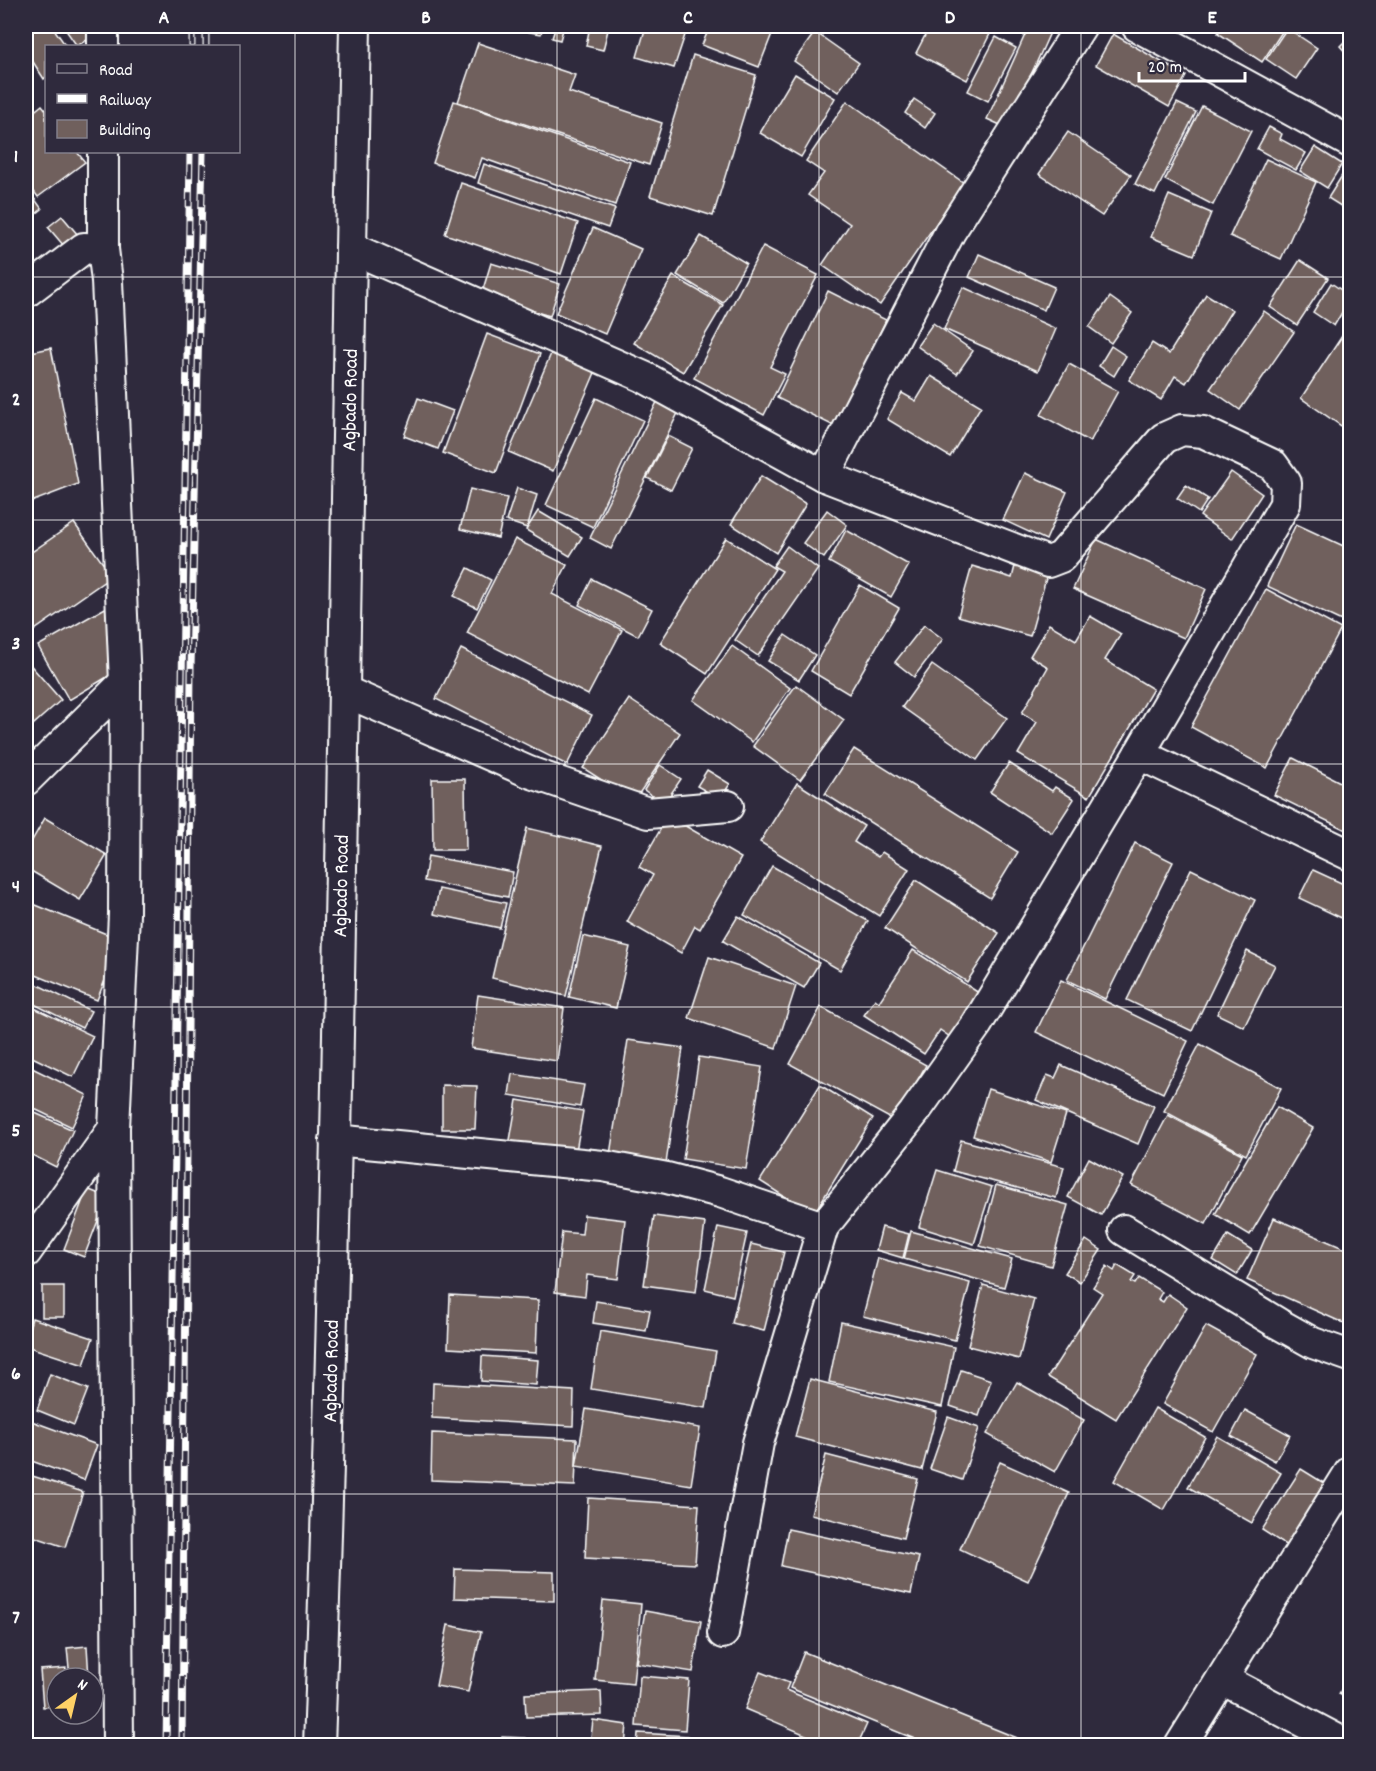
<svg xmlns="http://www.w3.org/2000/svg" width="1376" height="1771" font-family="Dekko,sans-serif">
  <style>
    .building { fill: #70605d; stroke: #fff; stroke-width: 1.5 }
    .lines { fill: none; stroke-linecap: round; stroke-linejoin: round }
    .minor-casing { stroke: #fff; stroke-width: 34 }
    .minor { stroke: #2f2a3d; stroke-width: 30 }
    .rail-casing { stroke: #fff; stroke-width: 7 }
    .rail { stroke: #2f2a3d; stroke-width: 4.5; stroke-dasharray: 14; stroke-linecap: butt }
    .grid { fill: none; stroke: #fff; stroke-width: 1.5; stroke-opacity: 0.55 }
    .labels { text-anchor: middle; stroke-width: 4.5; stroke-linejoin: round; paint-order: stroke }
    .street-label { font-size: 21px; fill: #fff; stroke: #2f2a3d }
    .neatline { fill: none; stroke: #fff; stroke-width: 2 }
    .grid-label { font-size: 20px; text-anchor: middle; font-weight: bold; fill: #fff }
  </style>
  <rect width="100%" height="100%" fill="#2f2a3d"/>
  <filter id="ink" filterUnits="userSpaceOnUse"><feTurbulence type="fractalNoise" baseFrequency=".0167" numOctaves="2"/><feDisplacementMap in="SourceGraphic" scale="12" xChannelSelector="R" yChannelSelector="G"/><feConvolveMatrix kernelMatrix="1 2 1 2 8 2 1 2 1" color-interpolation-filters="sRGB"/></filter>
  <g filter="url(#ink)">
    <g class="building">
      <polygon points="26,26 52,26 66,46 46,46 46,77 44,79 26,51"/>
      <polygon points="63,26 107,26 108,27 77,46"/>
      <polygon points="489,26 516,26 514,32"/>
      <polygon points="530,26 543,26 541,34 529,32"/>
      <polygon points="556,26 564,26 560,40 552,38"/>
      <polygon points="590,26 609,26 603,50 586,46"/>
      <polygon points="646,26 688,26 674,68 637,57"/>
      <polygon points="710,26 775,26 759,67 702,45"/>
      <polygon points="930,26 994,26 967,80 916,53"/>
      <polygon points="1029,26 1053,26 1007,128 987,119"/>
      <polygon points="1223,26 1272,26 1282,32 1262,62 1218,33"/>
      <polygon points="1287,28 1317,48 1296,79 1266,59"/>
      <polygon points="815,32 859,63 838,92 794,61"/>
      <polygon points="1113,34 1186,76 1169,107 1096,65"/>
      <polygon points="1350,36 1350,57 1340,46"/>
      <polygon points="996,37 1016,48 988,101 968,91"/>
      <polygon points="478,43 575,75 569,92 662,123 649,165 458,102"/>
      <polygon points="693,55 756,75 713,216 650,196"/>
      <polygon points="795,74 835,98 801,157 760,133"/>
      <polygon points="26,75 32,86 26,90"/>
      <polygon points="914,99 935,113 925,128 905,113"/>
      <polygon points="454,101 630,162 615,205 482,158 475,178 433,163"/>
      <polygon points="847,101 964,183 880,305 822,265 850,224 808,195 824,173 806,161"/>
      <polygon points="1177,103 1196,112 1155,194 1135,184"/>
      <polygon points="42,105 46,110 46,152 77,152 85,162 38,197 26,181 26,118"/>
      <polygon points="1202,106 1251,131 1213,205 1165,180"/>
      <polygon points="1269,127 1282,134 1280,139 1306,153 1296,170 1257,149"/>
      <polygon points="1068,132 1131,175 1102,216 1039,174"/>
      <polygon points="1315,147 1342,164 1327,188 1300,171"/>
      <polygon points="1266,159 1316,182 1281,259 1230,236"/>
      <polygon points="484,164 615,209 608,228 478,183"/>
      <polygon points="1348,166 1350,167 1350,212 1328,198"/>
      <polygon points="461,183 578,223 561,274 445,234"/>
      <polygon points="26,187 42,209 26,222"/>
      <polygon points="1169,195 1211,213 1194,255 1151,237"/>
      <polygon points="62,216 78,235 64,246 48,227"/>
      <polygon points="593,228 641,249 605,334 556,313"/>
      <polygon points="701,236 746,263 723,303 677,275"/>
      <polygon points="763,246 818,275 770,367 785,374 764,415 694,378"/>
      <polygon points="979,254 1054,287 1044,310 969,277"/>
      <polygon points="1300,260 1328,278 1297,325 1270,307"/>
      <polygon points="491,263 560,284 550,316 481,296"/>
      <polygon points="673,276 723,305 683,372 634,343"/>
      <polygon points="1331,283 1350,296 1350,299 1334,326 1313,312"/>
      <polygon points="963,287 1056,329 1038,371 944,329"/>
      <polygon points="828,291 886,320 854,386 840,429 777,398"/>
      <polygon points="1206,294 1232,310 1186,383 1175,376 1161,400 1129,380 1152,343 1169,354"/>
      <polygon points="1110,297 1132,313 1111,343 1089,327"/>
      <polygon points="1264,311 1294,332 1240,410 1210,389"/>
      <polygon points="933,323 973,351 957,374 917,346"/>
      <polygon points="1350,324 1350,432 1301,398"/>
      <polygon points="487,334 540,354 496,473 443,453"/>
      <polygon points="1111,346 1126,356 1114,376 1099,366"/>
      <polygon points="51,348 78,484 26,504 26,353"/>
      <polygon points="553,349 597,368 553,471 509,452"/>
      <polygon points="1069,364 1118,391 1090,442 1041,415"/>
      <polygon points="931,376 981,406 950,457 887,419 902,393 916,401"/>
      <polygon points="660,396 681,407 611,549 590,538"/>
      <polygon points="418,398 453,411 438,449 404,436"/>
      <polygon points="596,398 643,420 593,527 546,505"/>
      <polygon points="668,436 692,448 671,490 647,478"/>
      <polygon points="1231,472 1262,494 1232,539 1200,516"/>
      <polygon points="1025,473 1067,492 1046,540 1003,520"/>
      <polygon points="761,476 806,504 776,553 731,524"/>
      <polygon points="1186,485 1208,499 1199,513 1177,498"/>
      <polygon points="517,488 537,495 527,528 506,521"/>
      <polygon points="470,489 507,498 498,538 460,529"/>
      <polygon points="827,510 847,525 824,558 803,543"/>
      <polygon points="538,511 582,537 570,556 526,530"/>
      <polygon points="74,523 112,576 26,636 26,556"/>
      <polygon points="1296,524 1350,549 1350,625 1267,586"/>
      <polygon points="846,530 909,565 891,597 829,562"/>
      <polygon points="726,538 775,569 707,674 660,643"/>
      <polygon points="515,539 567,565 552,594 622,630 588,695 467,633"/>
      <polygon points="1096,539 1206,589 1184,638 1073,589"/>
      <polygon points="787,546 818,569 758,656 735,640 782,571 773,566"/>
      <polygon points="972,566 1012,578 1015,566 1047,575 1030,636 958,616"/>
      <polygon points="468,568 491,580 477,608 454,596"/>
      <polygon points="592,579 652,609 638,636 579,605"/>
      <polygon points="860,585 899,608 849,694 811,671"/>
      <polygon points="1266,589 1341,629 1267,768 1191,727"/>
      <polygon points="107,607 117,671 69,700 38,646"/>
      <polygon points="1090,616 1121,634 1105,660 1153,689 1089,797 1018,754 1037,722 1022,713 1048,667 1030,656 1049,624 1076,640"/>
      <polygon points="924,625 943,639 914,677 895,662"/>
      <polygon points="785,635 815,655 799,680 768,661"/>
      <polygon points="732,646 790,688 752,742 693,700"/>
      <polygon points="461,649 592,715 567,765 436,699"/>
      <polygon points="26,660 61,700 26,731"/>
      <polygon points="932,665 1007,718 977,760 902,707"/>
      <polygon points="796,685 844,720 800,780 753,746"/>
      <polygon points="629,699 680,733 634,801 583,768"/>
      <polygon points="854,749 1018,852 990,898 825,794"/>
      <polygon points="1293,758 1350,787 1350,832 1274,795"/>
      <polygon points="1009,763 1052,791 1055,787 1074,799 1052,833 990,792"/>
      <polygon points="660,765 681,779 664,804 644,790"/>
      <polygon points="707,770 730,784 720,799 697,786"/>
      <polygon points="432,779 465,779 466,850 433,850"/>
      <polygon points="797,783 864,826 854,842 878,857 882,852 909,869 879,916 760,842"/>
      <polygon points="668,816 741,858 700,929 695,926 681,953 627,922 653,875 639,867"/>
      <polygon points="45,818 107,855 80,900 26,868 26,851"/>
      <polygon points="527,828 602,846 566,996 492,978"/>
      <polygon points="1135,843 1173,862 1105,999 1067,980"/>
      <polygon points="428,856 513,872 508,897 424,881"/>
      <polygon points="772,866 868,921 840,970 744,915"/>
      <polygon points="1191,869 1255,900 1192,1031 1127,1000"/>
      <polygon points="1313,870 1350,887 1350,922 1299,898"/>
      <polygon points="916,880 999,933 967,982 885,928"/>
      <polygon points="439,889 506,903 500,928 434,914"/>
      <polygon points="26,901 121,940 97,1000 26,971"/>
      <polygon points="738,916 819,963 804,988 723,941"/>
      <polygon points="583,936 630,947 616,1008 569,997"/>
      <polygon points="913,950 982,995 953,1039 940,1030 924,1054 864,1015 875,999 879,1002"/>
      <polygon points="1247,951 1275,965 1244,1027 1217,1014"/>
      <polygon points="709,957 796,986 776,1048 689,1018"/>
      <polygon points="26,979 91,1011 82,1028 26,1000"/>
      <polygon points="1061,980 1188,1041 1163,1093 1036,1032"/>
      <polygon points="478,995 564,1008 557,1061 471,1048"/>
      <polygon points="26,1004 93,1036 73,1077 26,1054"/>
      <polygon points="821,1007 926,1065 895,1121 790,1064"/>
      <polygon points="628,1040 683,1048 665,1170 609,1161"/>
      <polygon points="1200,1044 1281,1088 1246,1155 1164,1111"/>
      <polygon points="699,1057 762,1067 746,1169 683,1159"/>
      <polygon points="26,1065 87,1095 72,1127 26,1105"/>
      <polygon points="1061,1065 1154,1106 1138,1144 1036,1100 1047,1075 1055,1078"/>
      <polygon points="512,1074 584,1085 580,1107 509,1095"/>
      <polygon points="442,1085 477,1086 475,1129 442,1129"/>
      <polygon points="820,1085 873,1118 813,1215 760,1181"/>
      <polygon points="988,1089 1066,1114 1051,1162 973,1136"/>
      <polygon points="517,1100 583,1111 575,1157 509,1146"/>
      <polygon points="1277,1107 1313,1128 1250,1235 1215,1214"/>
      <polygon points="26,1109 73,1130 56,1167 26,1152"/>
      <polygon points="1168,1115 1242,1154 1206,1224 1131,1185"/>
      <polygon points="961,1140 1064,1167 1056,1198 953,1171"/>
      <polygon points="1089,1158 1123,1177 1101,1215 1068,1197"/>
      <polygon points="937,1170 992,1187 974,1244 919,1227"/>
      <polygon points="996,1185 1068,1205 1051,1266 980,1246"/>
      <polygon points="87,1189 107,1197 84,1257 64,1249"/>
      <polygon points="584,1215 625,1220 618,1279 587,1275 585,1296 555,1292 562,1232 582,1234"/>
      <polygon points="654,1216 705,1223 696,1292 644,1285"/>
      <polygon points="1274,1218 1350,1251 1350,1326 1247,1280"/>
      <polygon points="718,1227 747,1233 733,1296 705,1289"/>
      <polygon points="882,1227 909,1234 903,1258 876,1250"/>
      <polygon points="911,1231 1012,1259 1004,1287 904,1259"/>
      <polygon points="1228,1235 1252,1250 1237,1275 1213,1260"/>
      <polygon points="1086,1240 1101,1250 1080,1282 1065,1273"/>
      <polygon points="751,1244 784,1252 764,1331 732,1323"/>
      <polygon points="878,1258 970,1283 955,1340 863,1316"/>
      <polygon points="1117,1265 1135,1276 1131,1282 1135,1284 1139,1278 1162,1292 1158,1299 1163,1302 1168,1294 1187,1307 1116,1419 1048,1377 1102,1293 1093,1287 1107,1266 1114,1271"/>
      <polygon points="983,1285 1034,1299 1019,1359 968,1346"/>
      <rect x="42" y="1286" width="22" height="31"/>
      <polygon points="450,1295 538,1300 536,1353 448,1348"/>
      <polygon points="596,1301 650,1310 646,1331 593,1323"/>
      <polygon points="32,1318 93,1338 84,1365 26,1346 26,1339"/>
      <polygon points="841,1322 954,1347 942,1407 829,1382"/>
      <polygon points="1206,1326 1257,1354 1213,1432 1163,1404"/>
      <polygon points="600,1331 716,1351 706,1408 591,1389"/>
      <polygon points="482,1356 538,1360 536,1385 481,1381"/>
      <polygon points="961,1370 991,1380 979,1416 950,1406"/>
      <polygon points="50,1374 88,1389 74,1425 37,1410"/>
      <polygon points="810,1379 937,1412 922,1470 795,1437"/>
      <polygon points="1017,1382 1084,1420 1055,1472 987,1434"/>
      <polygon points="433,1383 574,1391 573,1426 432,1418"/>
      <polygon points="1155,1408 1205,1437 1164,1510 1114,1481"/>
      <polygon points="586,1409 700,1428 691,1485 576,1466"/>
      <polygon points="1245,1410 1290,1435 1275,1461 1231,1436"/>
      <polygon points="948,1417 979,1428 962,1480 930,1469"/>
      <polygon points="26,1419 97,1445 84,1480 26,1459"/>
      <polygon points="432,1433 577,1439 575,1486 431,1480"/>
      <polygon points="1217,1436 1281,1473 1252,1523 1188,1487"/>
      <polygon points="826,1455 918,1479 903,1538 811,1514"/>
      <polygon points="1000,1462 1069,1493 1028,1581 960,1549"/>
      <polygon points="1301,1469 1327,1485 1287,1546 1262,1530"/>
      <polygon points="26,1474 83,1492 65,1547 26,1534"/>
      <polygon points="588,1498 699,1505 695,1564 585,1558"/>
      <polygon points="788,1529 919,1557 911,1594 781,1566"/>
      <polygon points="455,1569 554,1572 554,1601 454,1598"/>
      <polygon points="603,1600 641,1604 633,1684 595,1680"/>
      <polygon points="645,1611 701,1621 693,1672 636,1663"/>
      <polygon points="448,1625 481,1632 468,1692 436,1686"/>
      <polygon points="87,1646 89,1678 70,1678 67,1648"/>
      <polygon points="804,1652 1037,1746 932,1746 790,1688"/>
      <polygon points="66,1668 67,1678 57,1678 57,1706 43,1707 40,1670"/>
      <polygon points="760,1672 789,1683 786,1690 867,1724 857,1746 832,1746 745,1709"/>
      <polygon points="1350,1673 1350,1700 1339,1694"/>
      <polygon points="640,1676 689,1680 685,1730 636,1726"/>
      <polygon points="601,1691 602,1715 526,1717 525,1694"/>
      <polygon points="593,1720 627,1725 625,1746 590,1746"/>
      <polygon points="638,1733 688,1736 687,1746 637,1746"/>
      <polygon points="502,1737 526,1738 526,1746 501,1746"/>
    </g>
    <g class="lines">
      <g class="minor-casing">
        <g id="minor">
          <polyline points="1137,26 1350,142"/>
          <polyline points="103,46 103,26"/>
          <polyline points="103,152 103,249 107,281 125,682 124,914 114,1128 118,1746"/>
          <polyline points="351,248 644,377 824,476 1048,562 1061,557 1164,438 1182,430 1203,432 1273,465 1286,483 1285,504 1139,754 977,1024 914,1113 823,1227 758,1443 723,1633"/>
          <polyline points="26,292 84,248 103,249"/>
          <polyline points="824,476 950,232 1081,26"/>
          <polyline points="344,691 529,772 648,813 728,806"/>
          <polyline points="1139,754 1350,855"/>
          <polyline points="26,780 125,682"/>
          <polyline points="335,1140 603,1166 667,1178 720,1192 823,1227"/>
          <polyline points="1124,1230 1279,1324 1313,1343 1350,1356"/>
          <polyline points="26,1252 114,1128"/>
          <polyline points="1222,1679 1349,1746"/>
          <path d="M319 1746C340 1172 344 599 355 26"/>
          <polyline points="1180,1746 1350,1472"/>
        </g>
      </g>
      <use href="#minor" class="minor"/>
      <g class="rail-casing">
        <g id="rail">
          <polyline points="192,46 192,26"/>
          <polyline points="206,46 206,26"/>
          <polyline points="166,1746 190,152"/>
          <polyline points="182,1746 191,668 203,152"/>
        </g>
      </g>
      <use href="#rail" class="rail"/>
    </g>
  </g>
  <path class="grid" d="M295 26V1746M557 26V1746M819 26V1746M1081 26V1746M26 277H1350M26 520H1350M26 764H1350M26 1007H1350M26 1251H1350M26 1494H1350"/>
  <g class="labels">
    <g class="street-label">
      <text transform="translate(349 400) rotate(-89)" y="7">Agbado Road</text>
      <text transform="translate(340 886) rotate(-89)" y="7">Agbado Road</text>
      <text transform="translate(330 1371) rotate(-89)" y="7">Agbado Road</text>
    </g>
  </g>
  <rect width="1376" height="1771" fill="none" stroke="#2f2a3d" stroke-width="66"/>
  <rect x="45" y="45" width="195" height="108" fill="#2f2a3d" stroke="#827f8b" stroke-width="1.5"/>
  <rect x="57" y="64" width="30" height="9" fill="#2f2a3d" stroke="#827f8b" stroke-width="1.5"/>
  <text x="99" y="75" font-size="18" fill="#ffffff">Road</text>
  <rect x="57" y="94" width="30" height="9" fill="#ffffff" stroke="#827f8b" stroke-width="1.5"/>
  <text x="99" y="105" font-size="18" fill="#ffffff">Railway</text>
  <rect x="57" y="120" width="30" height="18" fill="#70605d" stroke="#827f8b" stroke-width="1.5"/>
  <text x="99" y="135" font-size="18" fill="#ffffff">Building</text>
  <g transform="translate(75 1696) rotate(34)"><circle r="28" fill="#2f2a3d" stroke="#827f8b" stroke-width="1.5"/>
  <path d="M0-4.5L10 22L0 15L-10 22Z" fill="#ffd166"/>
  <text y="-9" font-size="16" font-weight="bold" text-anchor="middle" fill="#ffffff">N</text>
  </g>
  <path d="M1139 72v9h106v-9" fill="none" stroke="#ffffff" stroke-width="3"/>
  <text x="1148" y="72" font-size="18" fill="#ffffff" stroke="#2f2a3d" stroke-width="4.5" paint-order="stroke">20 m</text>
  <rect x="33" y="33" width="1310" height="1705" class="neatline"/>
  <g class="grid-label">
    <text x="164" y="23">A</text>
    <text x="426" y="23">B</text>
    <text x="688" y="23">C</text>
    <text x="950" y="23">D</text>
    <text x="1212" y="23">E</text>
    <text x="16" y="162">1</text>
    <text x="16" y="405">2</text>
    <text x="16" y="649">3</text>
    <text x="16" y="892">4</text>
    <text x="16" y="1136">5</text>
    <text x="16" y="1379">6</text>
    <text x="16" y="1623">7</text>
  </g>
</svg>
